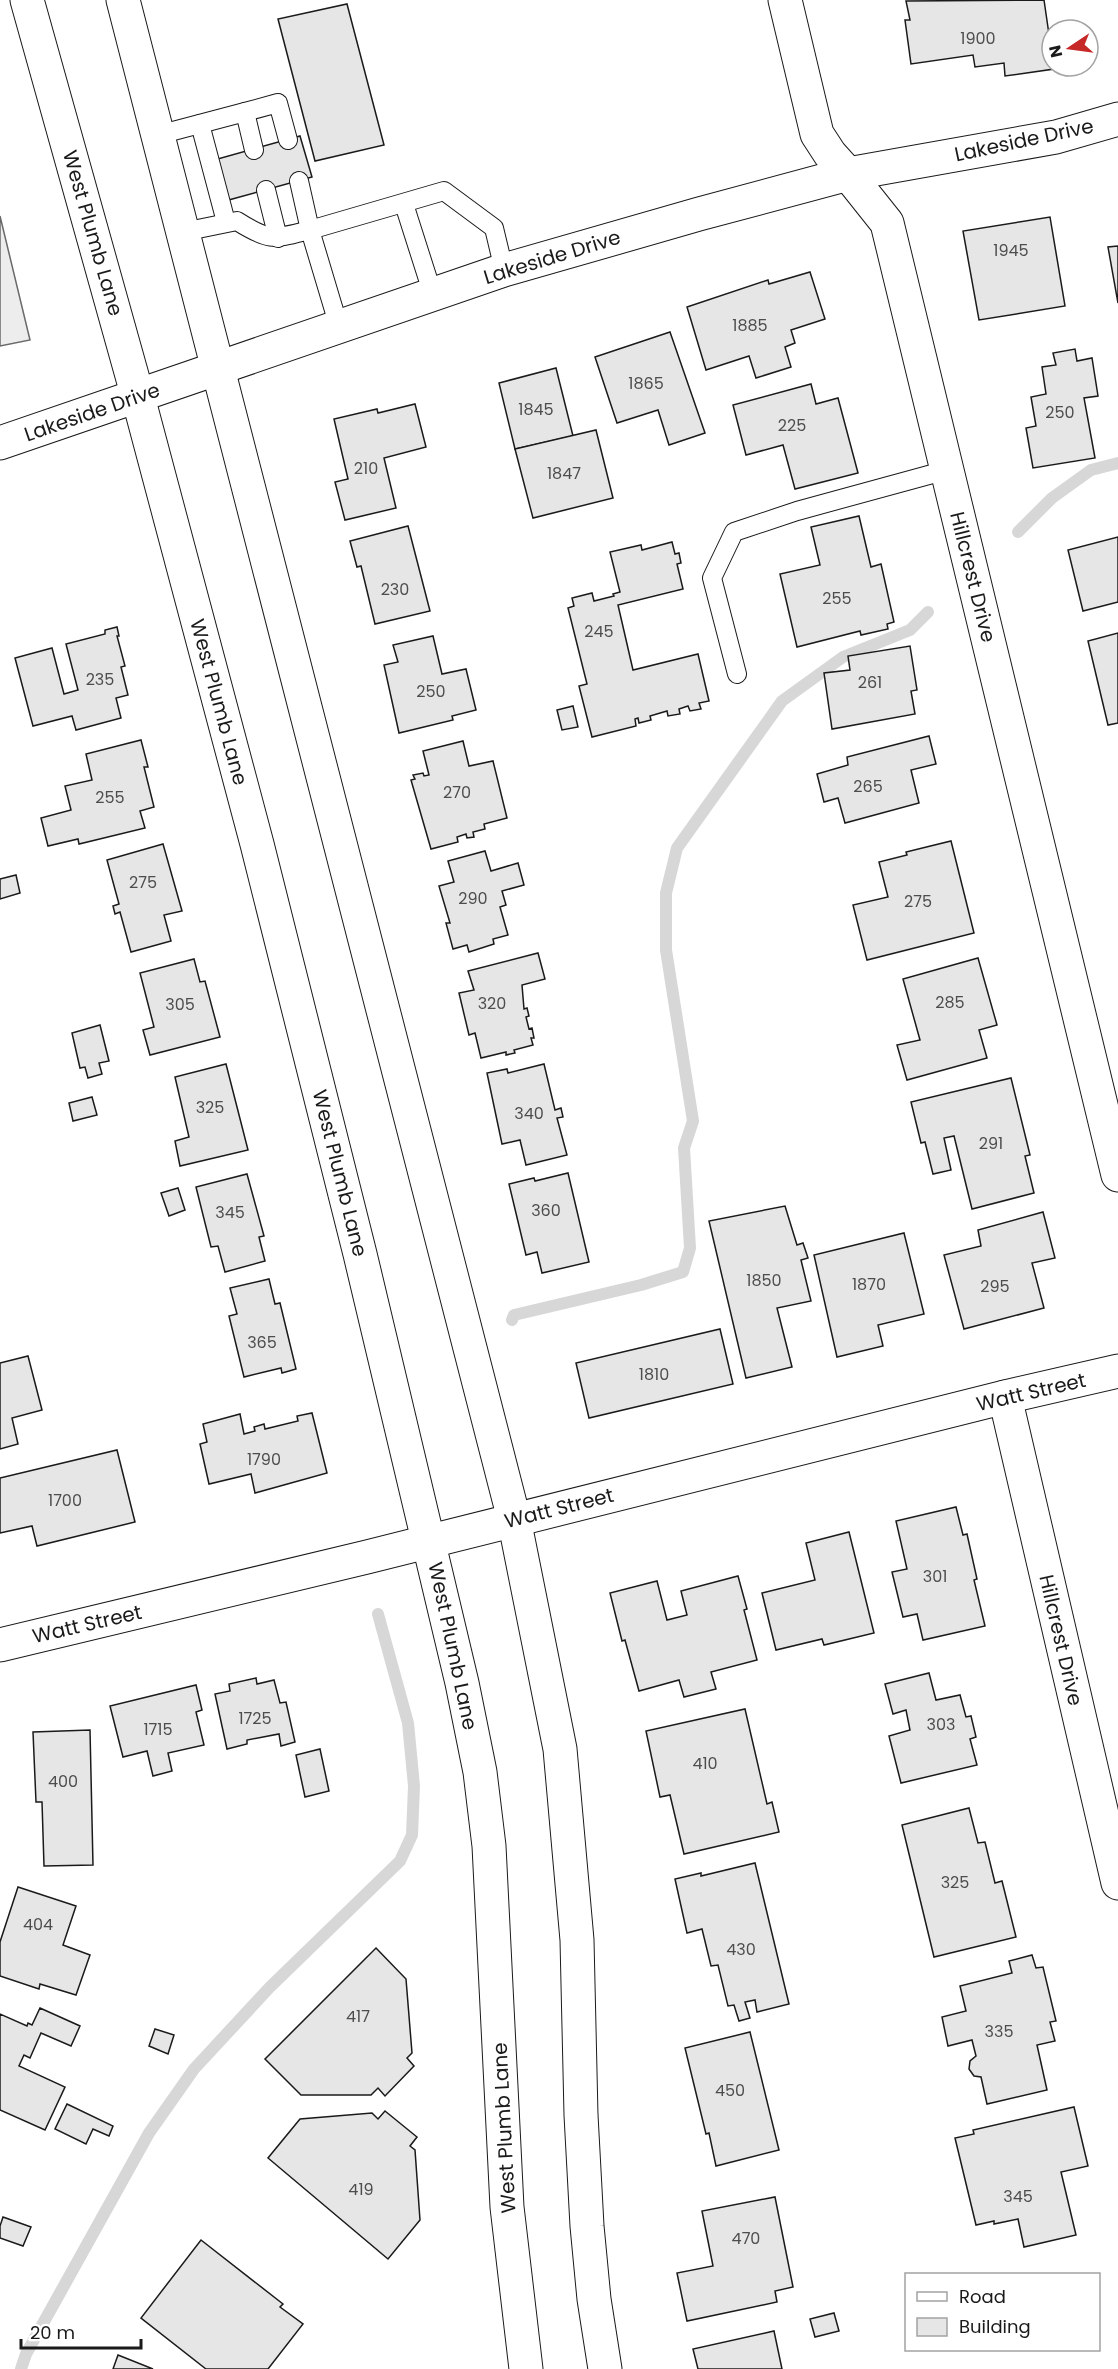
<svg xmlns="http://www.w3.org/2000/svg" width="1118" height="2369" font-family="Poppins,sans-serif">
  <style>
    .built { fill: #ededed; stroke: #6a6a6a; stroke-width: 1.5 }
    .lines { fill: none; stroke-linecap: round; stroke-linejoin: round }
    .stream { stroke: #d7d7d7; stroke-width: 12 }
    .building { fill: #e6e6e6; stroke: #1a1a1a; stroke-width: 1.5 }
    .lane-casing { stroke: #1a1a1a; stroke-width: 20 }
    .street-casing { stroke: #1a1a1a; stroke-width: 35 }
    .secondary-casing { stroke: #1a1a1a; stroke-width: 35 }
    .lane { stroke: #fff; stroke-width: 18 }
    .street { stroke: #fff; stroke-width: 33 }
    .secondary { stroke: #fff; stroke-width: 33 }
    .labels { text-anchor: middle; stroke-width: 4.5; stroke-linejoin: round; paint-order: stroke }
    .number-label { font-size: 16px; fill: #4d4d4d }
    .street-label { font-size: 20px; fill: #1a1a1a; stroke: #fff }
  </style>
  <rect width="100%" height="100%" fill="#fff"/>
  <polygon class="built" points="0,216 30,340 0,346"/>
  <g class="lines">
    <g class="stream">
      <polyline points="1018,532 1052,498 1091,470 1118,463"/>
      <polyline points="512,1320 514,1315 641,1285 683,1272 690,1248 684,1148 693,1121 666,950 666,893 677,848 782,701 843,657 910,630 928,612"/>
      <polyline points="21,2369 26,2354 149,2133 194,2069 270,1987 400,1861 412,1835 414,1786 408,1723 378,1614"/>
    </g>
  </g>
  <g class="building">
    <polygon points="1044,0 1054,69 1005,76 1004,63 975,67 973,55 911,64 905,20 910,20 906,1"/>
    <polygon points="347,4 384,145 315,161 278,19"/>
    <polygon points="300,136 312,177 225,201 214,160"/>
    <polygon points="1050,217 1065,306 979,320 963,231"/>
    <polygon points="1118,246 1118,303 1108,247"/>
    <polygon points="810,272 825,319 791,330 795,343 785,347 791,367 756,378 749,356 706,370 687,307 768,280 769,284"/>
    <polygon points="670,332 705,433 669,445 658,410 617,423 595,357"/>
    <polygon points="1075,349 1077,361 1092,358 1098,396 1084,398 1095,458 1033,468 1026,428 1036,426 1031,397 1046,394 1042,367 1056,365 1053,353"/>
    <polygon points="556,368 573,436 515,449 499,383"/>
    <polygon points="811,384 816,404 838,398 858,473 795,489 783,445 746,455 733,405"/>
    <polygon points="415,404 426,447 384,458 396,508 345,520 335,482 348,479 334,419 377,409 378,413"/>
    <polygon points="596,430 613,498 533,518 515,449"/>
    <polygon points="859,516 871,567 881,564 894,622 887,624 888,629 861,635 860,631 797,647 780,574 820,565 811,527"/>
    <polygon points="408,526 430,611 375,624 361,566 357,567 350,541"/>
    <polygon points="1118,537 1118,602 1083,611 1068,550"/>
    <polygon points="672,542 675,554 679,553 681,563 677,564 683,589 618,605 633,670 698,654 709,701 699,703 701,709 690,711 688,706 679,709 680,714 668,716 667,711 650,716 651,720 639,723 638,718 635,719 636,726 592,737 579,686 587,684 568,608 574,606 572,598 592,593 594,601 614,596 613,594 620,592 610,552 641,545 642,550"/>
    <polygon points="117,627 119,636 117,636 125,666 121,667 128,695 116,698 121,718 76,730 72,716 33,726 15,658 52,648 64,694 78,690 66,644 105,634 105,630"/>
    <polygon points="1118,633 1118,723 1108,725 1088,641"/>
    <polygon points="433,636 442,674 466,669 476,710 452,716 453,720 399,733 384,665 398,662 393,645"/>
    <polygon points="910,646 917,690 911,691 915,714 832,729 824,673 850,670 848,656"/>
    <polygon points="573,706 578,727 562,730 557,710"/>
    <polygon points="929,736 936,764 911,770 919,803 845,823 838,798 824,802 817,774 848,765 847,757"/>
    <polygon points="141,740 148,767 144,767 154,807 140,811 145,828 79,844 78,839 48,846 41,818 71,810 65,786 92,780 86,754"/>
    <polygon points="463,741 469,766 493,761 507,818 484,824 485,829 473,832 474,837 467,838 466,834 457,837 458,842 431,849 411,780 415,779 413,775 423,773 424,776 429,775 423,751"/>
    <polygon points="951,841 974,933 867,960 853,905 888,897 879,862 907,855 906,852"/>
    <polygon points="163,844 182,911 164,915 171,941 131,952 120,912 115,914 113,906 119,904 107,860"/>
    <polygon points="485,851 491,871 518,863 524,885 502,891 506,905 500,907 508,935 493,939 494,944 469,952 467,945 453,949 446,923 450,923 439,886 454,882 448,861"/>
    <polygon points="16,875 20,893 0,899 0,879"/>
    <polygon points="538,953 545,979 522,985 524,1009 527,1008 529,1016 526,1017 529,1029 532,1028 534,1038 531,1038 533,1045 514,1050 515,1053 506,1055 506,1052 481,1058 475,1033 469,1035 459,993 474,990 468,971"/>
    <polygon points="978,958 997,1025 979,1030 987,1058 907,1080 897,1045 920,1040 903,979"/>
    <polygon points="194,959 200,982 205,981 220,1037 150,1055 143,1030 154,1027 140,973"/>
    <polygon points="100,1025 109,1061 99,1063 102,1074 88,1078 85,1067 80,1068 72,1033"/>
    <polygon points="226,1064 248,1150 180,1166 175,1141 189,1137 175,1077"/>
    <polygon points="544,1064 555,1110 561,1108 563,1117 557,1118 567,1155 526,1165 520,1140 502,1144 487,1073 507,1069 508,1073"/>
    <polygon points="1011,1078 1030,1155 1025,1156 1034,1193 972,1209 954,1136 944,1138 951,1170 933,1174 925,1142 921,1143 911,1102"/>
    <polygon points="92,1097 97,1115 73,1121 69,1103"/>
    <polygon points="568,1173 589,1262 542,1273 537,1252 526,1255 509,1184 534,1178 535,1181"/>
    <polygon points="247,1174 264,1236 259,1237 265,1261 225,1272 218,1246 211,1247 196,1187"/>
    <polygon points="178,1188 185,1210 169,1216 161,1193"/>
    <polygon points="785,1206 797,1245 803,1243 808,1258 801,1260 811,1301 777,1308 792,1367 746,1378 709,1221"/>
    <polygon points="1043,1212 1055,1258 1032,1263 1044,1308 964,1329 944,1255 981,1246 978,1230"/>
    <polygon points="904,1233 924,1314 878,1325 883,1346 837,1357 814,1255"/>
    <polygon points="269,1279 275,1304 280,1303 296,1369 282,1373 281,1368 244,1377 229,1316 237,1314 230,1288"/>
    <polygon points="720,1329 733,1384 589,1418 576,1363"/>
    <polygon points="28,1356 42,1410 12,1418 18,1444 0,1449 0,1363"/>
    <polygon points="312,1413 327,1473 255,1493 251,1474 209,1484 200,1444 207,1442 203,1424 240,1414 244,1434 255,1431 254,1427 264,1424 265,1429 298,1421 297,1416"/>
    <polygon points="117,1450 135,1522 37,1546 32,1526 0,1533 0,1478"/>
    <polygon points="956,1507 963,1535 967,1534 977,1579 974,1580 985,1626 923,1640 917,1614 903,1617 892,1572 907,1569 896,1521"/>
    <polygon points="849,1532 874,1633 824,1645 822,1639 776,1650 762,1593 815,1580 806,1543"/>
    <polygon points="738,1576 747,1609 744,1610 757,1660 711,1672 716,1689 684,1697 679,1680 639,1691 625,1640 622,1641 610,1593 657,1581 667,1620 687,1615 681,1591"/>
    <polygon points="929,1673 936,1700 960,1695 966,1717 971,1716 976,1737 970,1739 977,1765 901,1783 889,1736 910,1730 906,1710 893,1714 885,1684"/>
    <polygon points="256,1678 257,1684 274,1680 280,1703 286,1702 295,1742 281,1746 279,1734 247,1740 247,1744 227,1749 215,1694 230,1691 229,1684"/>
    <polygon points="196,1685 202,1710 196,1712 204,1745 168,1753 172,1771 153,1776 147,1751 123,1757 110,1706"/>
    <polygon points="745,1709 767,1804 772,1802 779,1832 684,1854 670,1795 660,1797 646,1731"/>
    <polygon points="90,1730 93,1865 44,1866 42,1802 36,1802 33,1732"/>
    <polygon points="320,1749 329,1791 305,1797 296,1755"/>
    <polygon points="969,1808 978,1843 985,1842 995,1883 1002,1881 1016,1937 934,1957 902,1825"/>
    <polygon points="755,1863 789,2004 757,2012 755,2000 745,2002 750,2018 739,2021 734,2005 728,2006 718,1965 711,1966 702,1929 687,1933 675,1879 701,1873 701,1876"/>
    <polygon points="18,1887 76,1906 63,1945 90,1955 76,1995 40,1984 39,1989 0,1976 0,1942"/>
    <polygon points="376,1948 406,1979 412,2053 407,2058 414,2066 385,2096 378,2088 371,2095 301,2095 265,2059"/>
    <polygon points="1032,1955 1036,1968 1043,1967 1056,2021 1050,2022 1055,2041 1037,2045 1047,2090 987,2104 981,2077 974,2076 969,2069 970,2061 976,2056 972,2040 948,2046 942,2017 966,2011 960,1986 1012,1973 1009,1961"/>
    <polygon points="40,2008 80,2026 71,2046 41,2033 30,2058 24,2055 19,2066 65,2087 45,2130 0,2110 0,2014 27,2026 28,2023 32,2025"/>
    <polygon points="155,2029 174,2035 168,2054 149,2046"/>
    <polygon points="750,2032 779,2150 716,2166 709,2133 706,2134 685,2048"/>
    <polygon points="67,2104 113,2126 109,2136 93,2129 86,2144 55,2129"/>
    <polygon points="1074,2107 1088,2166 1061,2172 1076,2235 1024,2247 1018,2219 994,2224 994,2221 976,2225 955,2138 974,2134 973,2130"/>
    <polygon points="385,2111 417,2137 410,2146 415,2150 420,2220 388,2259 268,2158 300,2119 372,2113 378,2119"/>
    <polygon points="775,2197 793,2287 775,2291 777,2302 687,2321 677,2273 713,2266 702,2211"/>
    <polygon points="3,2217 31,2227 23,2246 0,2238 0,2226"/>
    <polygon points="201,2240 283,2304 280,2307 303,2324 268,2369 206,2369 141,2318"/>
    <polygon points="834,2313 839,2331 815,2337 810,2319"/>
    <polygon points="774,2331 782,2369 698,2369 693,2349"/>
    <polygon points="118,2355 153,2369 113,2369"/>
  </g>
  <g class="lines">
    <g class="lane-casing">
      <g id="lane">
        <polyline points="245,112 278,103 288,140"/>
        <polyline points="200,124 226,222"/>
        <polyline points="158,135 245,112 254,150"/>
        <polyline points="266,190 278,238"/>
        <polyline points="404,204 433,295"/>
        <path d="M183 232 237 221C270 242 274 239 310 230L299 181"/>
        <polyline points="339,327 310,230 444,191 494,228 504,270"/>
        <polyline points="737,674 712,578 734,532 797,511 947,470"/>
      </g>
    </g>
    <g class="street-casing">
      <g id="street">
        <polyline points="785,0 817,134 830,154 848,174 887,223 1118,1175"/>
        <polyline points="1005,1397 1118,1883"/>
        <polyline points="0,1645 367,1557 1005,1397 1118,1371"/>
      </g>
    </g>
    <g class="secondary-casing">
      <g id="secondary">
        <polyline points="27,0 138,397 257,844 360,1254 462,1683 480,1772 489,1846 507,2207 526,2369"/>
        <polyline points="123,0 514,1519 560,1749 577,1940 581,2115 587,2226 594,2299 605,2369"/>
        <polyline points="0,443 504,270 699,214 848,174 1056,137 1118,119"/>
      </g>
    </g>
    <use href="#lane" class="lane"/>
    <use href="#street" class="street"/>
    <use href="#secondary" class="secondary"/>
  </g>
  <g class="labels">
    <g class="number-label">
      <text x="978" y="44">1900</text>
      <text x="1011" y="256">1945</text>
      <text x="750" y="331">1885</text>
      <text x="646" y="389">1865</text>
      <text x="536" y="415">1845</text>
      <text x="1060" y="418">250</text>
      <text x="792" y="431">225</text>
      <text x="366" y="474">210</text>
      <text x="564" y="479">1847</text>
      <text x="395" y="595">230</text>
      <text x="837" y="604">255</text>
      <text x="599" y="637">245</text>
      <text x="100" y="685">235</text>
      <text x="870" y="688">261</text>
      <text x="431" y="697">250</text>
      <text x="868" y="792">265</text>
      <text x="457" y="798">270</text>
      <text x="110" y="803">255</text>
      <text x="143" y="888">275</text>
      <text x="473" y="904">290</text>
      <text x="918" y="907">275</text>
      <text x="950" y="1008">285</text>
      <text x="492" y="1009">320</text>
      <text x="180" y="1010">305</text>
      <text x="210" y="1113">325</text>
      <text x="529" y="1119">340</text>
      <text x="991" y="1149">291</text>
      <text x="546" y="1216">360</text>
      <text x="230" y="1218">345</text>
      <text x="764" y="1286">1850</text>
      <text x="869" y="1290">1870</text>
      <text x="995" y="1292">295</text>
      <text x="262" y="1348">365</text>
      <text x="654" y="1380">1810</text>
      <text x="264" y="1465">1790</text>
      <text x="65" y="1506">1700</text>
      <text x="935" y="1582">301</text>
      <text x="255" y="1724">1725</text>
      <text x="941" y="1730">303</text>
      <text x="158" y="1735">1715</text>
      <text x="705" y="1769">410</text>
      <text x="63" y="1787">400</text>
      <text x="955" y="1888">325</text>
      <text x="38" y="1930">404</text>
      <text x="741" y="1955">430</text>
      <text x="358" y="2022">417</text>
      <text x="999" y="2037">335</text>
      <text x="730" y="2096">450</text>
      <text x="361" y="2195">419</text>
      <text x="1018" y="2202">345</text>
      <text x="746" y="2244">470</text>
    </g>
    <g class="street-label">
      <text transform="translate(1024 140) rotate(-12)" y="7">Lakeside Drive</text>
      <text transform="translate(93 233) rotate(74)" y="7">West Plumb Lane</text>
      <text transform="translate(552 257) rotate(-17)" y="7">Lakeside Drive</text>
      <text transform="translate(92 412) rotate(-19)" y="7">Lakeside Drive</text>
      <text transform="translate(973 577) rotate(76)" y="7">Hillcrest Drive</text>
      <text transform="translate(219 702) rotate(75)" y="7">West Plumb Lane</text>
      <text transform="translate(340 1173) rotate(76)" y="7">West Plumb Lane</text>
      <text transform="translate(1031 1392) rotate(-13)" y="7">Watt Street</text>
      <text transform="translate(559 1508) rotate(-14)" y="7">Watt Street</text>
      <text transform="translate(87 1624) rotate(-13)" y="7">Watt Street</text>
      <text transform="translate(1061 1640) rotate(77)" y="7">Hillcrest Drive</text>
      <text transform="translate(453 1646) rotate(78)" y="7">West Plumb Lane</text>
      <text transform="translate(504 2128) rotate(-93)" y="7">West Plumb Lane</text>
    </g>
  </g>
  <rect x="905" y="2273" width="195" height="78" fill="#ffffff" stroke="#a3a3a3" stroke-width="1.5"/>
  <rect x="917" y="2292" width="30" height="9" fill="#ffffff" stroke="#a3a3a3" stroke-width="1.5"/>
  <text x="959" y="2303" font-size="18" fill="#1a1a1a">Road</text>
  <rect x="917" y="2318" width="30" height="18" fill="#e6e6e6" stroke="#a3a3a3" stroke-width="1.5"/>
  <text x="959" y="2333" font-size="18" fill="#1a1a1a">Building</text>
  <g transform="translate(1070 48) rotate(257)"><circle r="28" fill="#ffffff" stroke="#a3a3a3" stroke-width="1.5"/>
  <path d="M0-4.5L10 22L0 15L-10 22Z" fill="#c62828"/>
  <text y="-9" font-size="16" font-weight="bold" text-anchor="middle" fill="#1a1a1a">N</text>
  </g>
  <path d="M21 2339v9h120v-9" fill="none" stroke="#1a1a1a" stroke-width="3"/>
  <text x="30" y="2339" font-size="18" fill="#1a1a1a" stroke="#ffffff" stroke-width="4.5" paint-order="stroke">20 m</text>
</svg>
